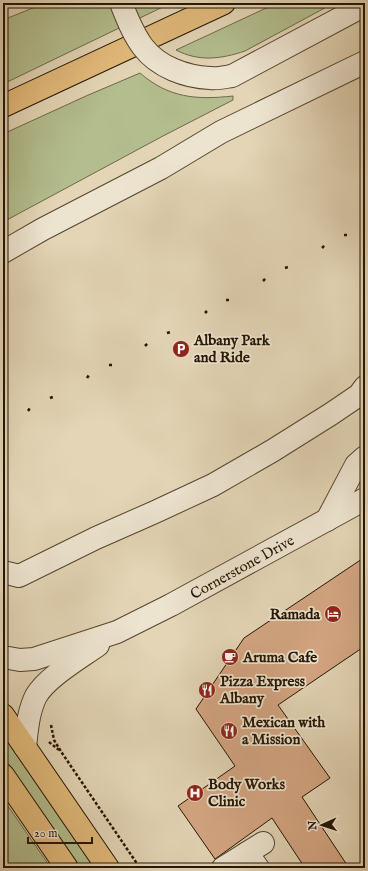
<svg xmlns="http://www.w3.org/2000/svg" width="368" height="871" font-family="'IM FELL English',serif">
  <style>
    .green { fill: #b3bd8e; stroke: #6c6948 }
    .building { fill: #d4a683; stroke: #241501 }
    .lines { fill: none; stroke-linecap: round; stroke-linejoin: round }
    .minor-casing { stroke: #54452e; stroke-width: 24 }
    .major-casing { stroke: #241501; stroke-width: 24 }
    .highway-casing { stroke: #241501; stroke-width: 24 }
    .path { stroke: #241501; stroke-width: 2.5; stroke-dasharray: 3 2; stroke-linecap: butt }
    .minor { stroke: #ede4d0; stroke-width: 22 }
    .major { stroke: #e2ba7b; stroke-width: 22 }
    .highway { stroke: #e2ba7b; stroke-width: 22 }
    .minor-bridge-casing { stroke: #54452e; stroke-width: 24; stroke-linecap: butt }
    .minor-bridge { stroke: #ede4d0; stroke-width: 22 }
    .labels { text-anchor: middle; stroke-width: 3.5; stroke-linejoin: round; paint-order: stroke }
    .poi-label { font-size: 15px; font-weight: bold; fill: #241501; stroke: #ede4d0; text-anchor: start }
    .street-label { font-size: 15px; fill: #241501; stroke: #ede4d0 }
  </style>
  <rect width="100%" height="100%" fill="#e3d5b6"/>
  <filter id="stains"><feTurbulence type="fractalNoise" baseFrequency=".005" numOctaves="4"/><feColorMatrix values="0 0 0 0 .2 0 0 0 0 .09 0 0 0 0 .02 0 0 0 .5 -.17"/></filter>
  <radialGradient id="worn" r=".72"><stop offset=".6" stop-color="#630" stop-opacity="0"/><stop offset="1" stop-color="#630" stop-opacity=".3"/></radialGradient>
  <g class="green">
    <polygon points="45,3 171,3 3,84 3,20"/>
    <path d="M277 3H334L245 51C221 59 199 62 176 50Z"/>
    <path d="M140 73C169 98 196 100 233 96V100L163 136 3 222V134L86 96Z"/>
    <polygon points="3,731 96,868 81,868 3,756"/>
    <polygon points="3,799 51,868 3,868"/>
  </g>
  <polygon class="building" points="365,557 365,646 278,705 330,778 302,797 349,868 305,868 272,818 215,859 178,806 235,766 196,709 244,638"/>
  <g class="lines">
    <g class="minor-casing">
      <g id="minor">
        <polyline points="3,252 43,229 161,168 221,132 365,62"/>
        <polyline points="327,520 356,465 365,457"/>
        <polyline points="3,572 19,576 96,538 155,512 213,485 272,451 331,414 359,395 365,387"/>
        <polyline points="3,657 20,660 34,659 117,632 171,605 365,499"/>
        <path d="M25 747C27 730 28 712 36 696 47 677 80 658 98 645"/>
        <polyline points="247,853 258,868"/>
        <polyline points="223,868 263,843"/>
      </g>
    </g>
    <g class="major-casing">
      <g id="major">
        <polyline points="3,715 108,868"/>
        <polyline points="3,775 67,868"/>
      </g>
    </g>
    <g class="highway-casing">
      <polyline id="highway" points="3,106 224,3"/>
    </g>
    <g class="path">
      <polyline points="344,235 347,235"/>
      <polyline points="322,248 325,245"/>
      <polyline points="285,268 288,267"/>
      <polyline points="263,281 266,278"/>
      <polyline points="226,300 229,300"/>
      <polyline points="205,313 207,311"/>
      <polyline points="167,333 171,332"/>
      <polyline points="145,346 148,343"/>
      <polyline points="109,365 112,365"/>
      <polyline points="87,378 89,375"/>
      <polyline points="50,398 53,397"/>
      <polyline points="28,411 30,408"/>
      <polyline points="51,725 54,740 62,753 140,868"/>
      <polyline points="49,742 59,750"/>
    </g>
    <use href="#minor" class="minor"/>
    <use href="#major" class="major"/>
    <use href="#highway" class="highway"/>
    <g class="minor-bridge-casing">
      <path id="minor-bridge" d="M121 3C127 18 133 34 143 47 158 67 186 77 210 78 217 79 225 77 232 76L365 5"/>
    </g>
    <use href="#minor-bridge" class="minor-bridge"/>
  </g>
  <defs>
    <g id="parking-disc" transform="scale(0.9)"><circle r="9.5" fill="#8f2418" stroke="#ede4d0"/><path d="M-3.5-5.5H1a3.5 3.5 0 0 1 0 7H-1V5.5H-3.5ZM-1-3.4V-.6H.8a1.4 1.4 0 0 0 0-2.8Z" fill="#fff"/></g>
    <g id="hotel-disc" transform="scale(0.9)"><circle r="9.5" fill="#8f2418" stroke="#ede4d0"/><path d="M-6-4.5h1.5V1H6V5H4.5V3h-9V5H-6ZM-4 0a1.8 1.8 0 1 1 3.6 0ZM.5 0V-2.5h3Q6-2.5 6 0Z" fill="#fff"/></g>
    <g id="cafe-disc" transform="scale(0.9)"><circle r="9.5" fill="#8f2418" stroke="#ede4d0"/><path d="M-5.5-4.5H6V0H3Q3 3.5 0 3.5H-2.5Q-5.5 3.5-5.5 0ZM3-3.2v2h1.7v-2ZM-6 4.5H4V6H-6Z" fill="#fff"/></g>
    <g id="restaurant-disc" transform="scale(0.9)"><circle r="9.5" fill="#8f2418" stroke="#ede4d0"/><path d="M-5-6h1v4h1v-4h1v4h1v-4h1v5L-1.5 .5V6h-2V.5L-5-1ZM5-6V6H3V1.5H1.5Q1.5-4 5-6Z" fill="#fff"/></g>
    <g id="hospital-disc" transform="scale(0.9)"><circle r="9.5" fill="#8f2418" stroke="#ede4d0"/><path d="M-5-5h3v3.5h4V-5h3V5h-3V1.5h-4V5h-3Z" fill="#fff"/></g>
  </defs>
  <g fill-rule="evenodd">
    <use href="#parking-disc" x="181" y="349"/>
    <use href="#hotel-disc" x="333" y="614"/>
    <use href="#cafe-disc" x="230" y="657"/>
    <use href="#restaurant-disc" x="207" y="690"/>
    <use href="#restaurant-disc" x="229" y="731"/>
    <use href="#hospital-disc" x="195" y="793"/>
  </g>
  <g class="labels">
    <g class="poi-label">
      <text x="194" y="345">Albany Park<tspan x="194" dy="17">and Ride</tspan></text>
      <text x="320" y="619" text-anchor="end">Ramada</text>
      <text x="243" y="662">Aruma Cafe</text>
      <text x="220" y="686">Pizza Express<tspan x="220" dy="17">Albany</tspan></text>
      <text x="242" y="727">Mexican with<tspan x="242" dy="17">a Mission</tspan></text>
      <text x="208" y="789">Body Works<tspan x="208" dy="17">Clinic</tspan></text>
    </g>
    <g class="street-label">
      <text transform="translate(242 567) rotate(-29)" y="5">Cornerstone Drive</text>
    </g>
  </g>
  <rect width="368" height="871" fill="none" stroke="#e3d5b6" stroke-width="16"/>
  <rect x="4" y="4" width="360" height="863" fill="none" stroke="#241501" stroke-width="2"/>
  <rect x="8" y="8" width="352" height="855" fill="none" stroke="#241501"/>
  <g transform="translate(322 825) rotate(267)" stroke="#ede4d0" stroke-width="3" paint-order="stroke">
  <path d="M0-3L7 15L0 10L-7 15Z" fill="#241501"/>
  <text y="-6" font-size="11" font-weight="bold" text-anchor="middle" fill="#241501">N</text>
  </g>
  <path d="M28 837v6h64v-6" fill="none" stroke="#241501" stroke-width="2"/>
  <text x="34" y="837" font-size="12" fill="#241501" stroke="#ede4d0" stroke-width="3" paint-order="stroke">20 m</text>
  <rect width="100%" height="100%" filter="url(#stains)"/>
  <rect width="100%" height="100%" fill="url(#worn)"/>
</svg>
